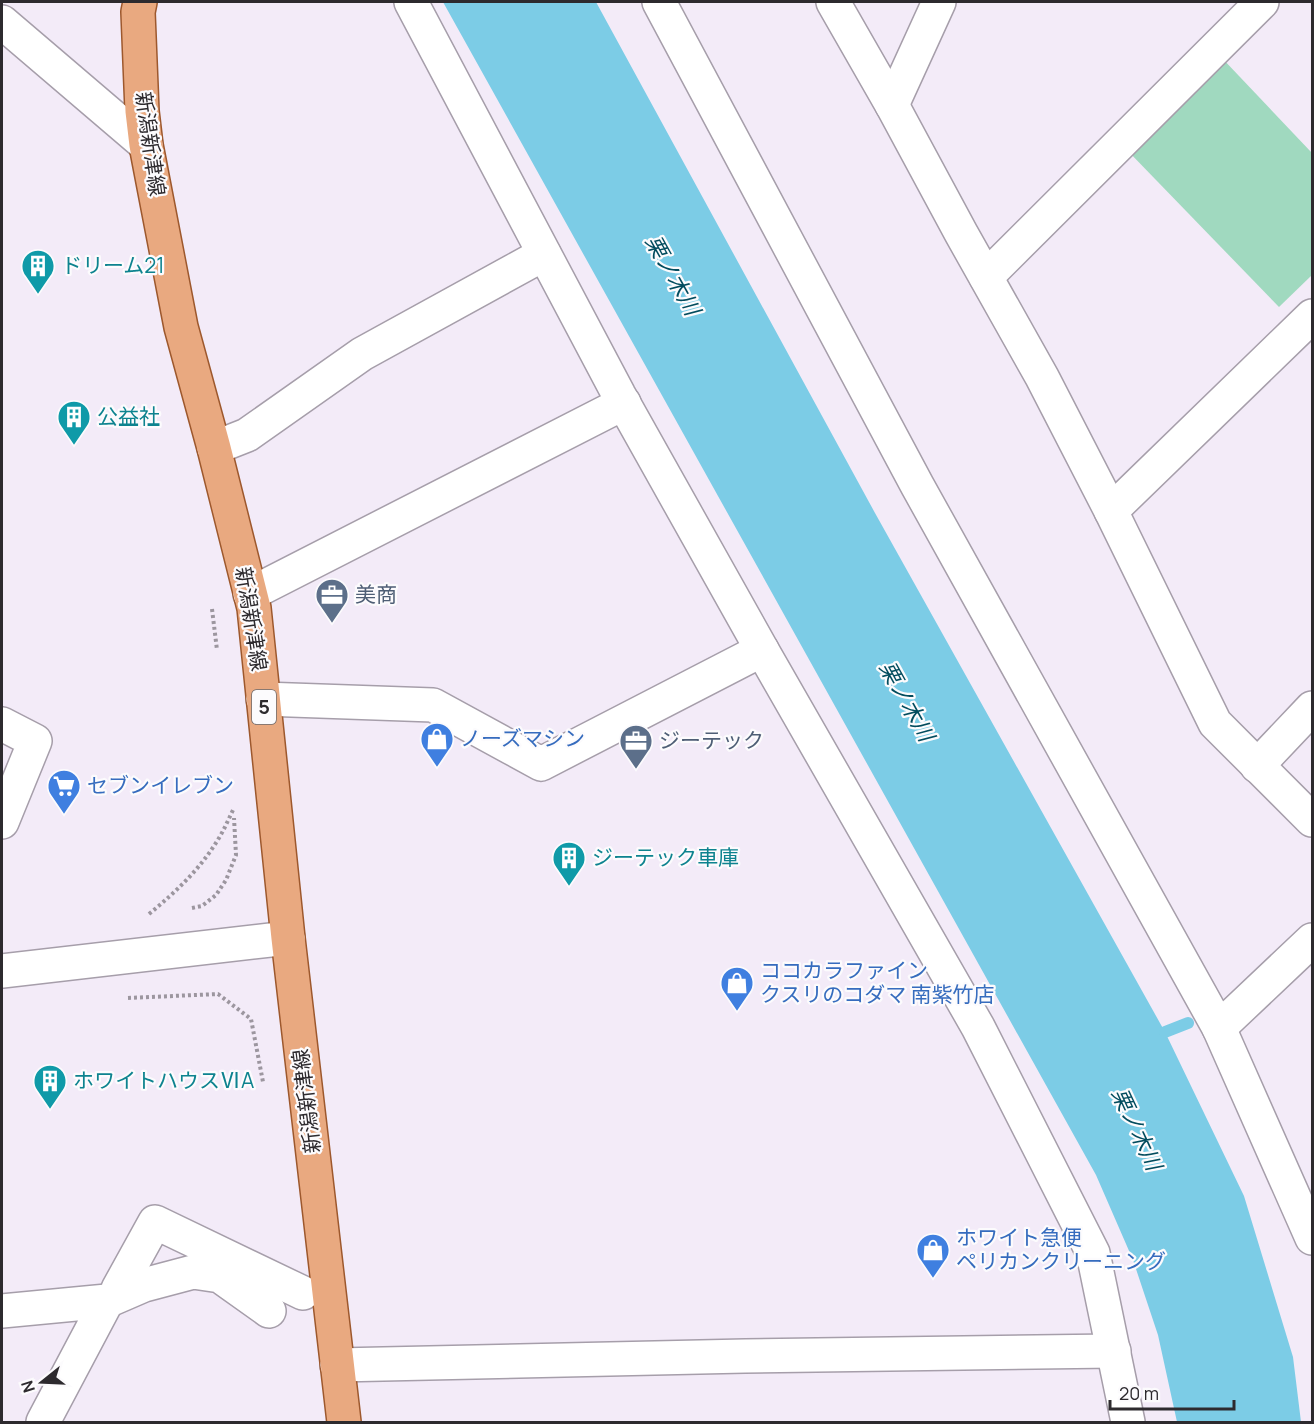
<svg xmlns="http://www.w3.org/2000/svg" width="1314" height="1424" font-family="Manrope,'Noto Sans JP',sans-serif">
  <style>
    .green { fill: #a0d9bf }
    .water { fill: #7ccce6 }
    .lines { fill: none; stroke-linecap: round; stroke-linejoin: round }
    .stream { stroke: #7ccce6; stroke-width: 12 }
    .street-casing { stroke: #a69eaa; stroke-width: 36 }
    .secondary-casing { stroke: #a69eaa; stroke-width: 36 }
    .primary-casing { stroke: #9d582d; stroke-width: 36 }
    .path { stroke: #9c969f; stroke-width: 4; stroke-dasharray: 3 3; stroke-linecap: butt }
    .street { stroke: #fff; stroke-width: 33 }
    .secondary { stroke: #fff; stroke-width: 33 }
    .primary { stroke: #e9a980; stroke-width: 33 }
    .labels { text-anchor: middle; stroke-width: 4.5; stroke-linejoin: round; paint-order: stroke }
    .shield { fill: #fcfbfd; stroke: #6b696c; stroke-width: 1.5 }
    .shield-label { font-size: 20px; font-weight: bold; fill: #2d2a2e }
    .street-label { font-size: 21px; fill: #2d2a2e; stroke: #fcfbfd }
    .culture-label { font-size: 21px; fill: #0d838f; stroke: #fcfbfd; text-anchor: start }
    .service-label { font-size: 21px; fill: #4e5e75; stroke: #fcfbfd; text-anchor: start }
    .shop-label { font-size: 21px; fill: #366cbe; stroke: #fcfbfd; text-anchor: start }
    .water-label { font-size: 22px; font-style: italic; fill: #024c5e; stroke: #fcfbfd }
  </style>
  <rect width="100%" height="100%" fill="#f3ebf8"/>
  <polygon class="green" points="1221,57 1312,153 1312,275 1279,307 1126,149"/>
  <polygon class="water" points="443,2 596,2 875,513 1165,1032 1244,1196 1293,1357 1301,1422 1177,1422 1158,1335 1133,1260 1096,1175"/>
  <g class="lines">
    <polyline class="stream" points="1165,1032 1188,1023"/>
    <g class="street-casing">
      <g id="street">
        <polyline points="411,2 619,395 762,650 978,1027 1093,1253 1128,1422"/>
        <polyline points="659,2 917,485 1219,1028 1312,1238"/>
        <polyline points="833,2 892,105 961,233 1042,377 1111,511 1215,723 1312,820"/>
        <polyline points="2,22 146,145"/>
        <polyline points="892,105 939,2"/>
        <polyline points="986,277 1262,2"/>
        <polyline points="214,448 247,435 362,354 544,254"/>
        <polyline points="1111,511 1312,316"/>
        <polyline points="250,594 624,403"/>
        <polyline points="263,699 433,705 541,764 762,650"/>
        <polyline points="2,724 35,741 2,822"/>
        <polyline points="1257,766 1312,708"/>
        <polyline points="1219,1028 1312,940"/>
        <polyline points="118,1289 155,1222 303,1293"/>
        <polyline points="107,1301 144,1285 193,1272 220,1276 269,1311"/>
        <polyline points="2,1311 107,1301 43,1422"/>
        <polyline points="337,1365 745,1356 1114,1351"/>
      </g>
    </g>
    <g class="secondary-casing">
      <polyline id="secondary" points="2,971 288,938"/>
    </g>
    <g class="primary-casing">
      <polyline id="primary" points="140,2 138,12 142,111 146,145 181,327 214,448 254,608 288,938 344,1422"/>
    </g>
    <g class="path">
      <polyline points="212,609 217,650"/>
      <polyline points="192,908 202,906 216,895 226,880 236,855 234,818"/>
      <path d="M149 914C177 891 201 868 219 838 225 828 229 818 234 808"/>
      <polyline points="128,998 218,994 251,1019 263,1082"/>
    </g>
    <use href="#street" class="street"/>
    <use href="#secondary" class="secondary"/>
    <use href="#primary" class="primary"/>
  </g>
  <defs>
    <g id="building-pin" transform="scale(1.725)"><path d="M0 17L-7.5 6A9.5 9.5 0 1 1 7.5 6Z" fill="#0f9aa8" stroke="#fcfbfd"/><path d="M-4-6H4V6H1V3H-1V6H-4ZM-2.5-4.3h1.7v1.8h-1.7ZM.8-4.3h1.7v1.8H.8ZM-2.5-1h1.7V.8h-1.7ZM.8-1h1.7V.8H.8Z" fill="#fff"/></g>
    <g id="office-pin" transform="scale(1.725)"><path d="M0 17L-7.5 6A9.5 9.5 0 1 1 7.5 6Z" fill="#5c6f8a" stroke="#fcfbfd"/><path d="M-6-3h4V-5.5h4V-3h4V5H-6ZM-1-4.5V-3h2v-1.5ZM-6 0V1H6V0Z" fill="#fff"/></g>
    <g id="shop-pin" transform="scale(1.725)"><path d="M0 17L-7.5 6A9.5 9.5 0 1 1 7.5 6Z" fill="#3f7fe0" stroke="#fcfbfd"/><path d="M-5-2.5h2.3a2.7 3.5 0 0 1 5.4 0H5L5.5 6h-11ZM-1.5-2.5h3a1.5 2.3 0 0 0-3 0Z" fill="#fff"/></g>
    <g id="supermarket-pin" transform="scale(1.725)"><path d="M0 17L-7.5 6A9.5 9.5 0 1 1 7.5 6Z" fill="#3f7fe0" stroke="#fcfbfd"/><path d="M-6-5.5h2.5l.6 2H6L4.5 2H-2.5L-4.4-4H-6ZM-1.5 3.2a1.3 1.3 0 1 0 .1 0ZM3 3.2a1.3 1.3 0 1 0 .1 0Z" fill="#fff"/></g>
  </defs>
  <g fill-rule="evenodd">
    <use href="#building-pin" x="38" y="266"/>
    <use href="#building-pin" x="74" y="417"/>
    <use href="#office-pin" x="332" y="595"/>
    <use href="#shop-pin" x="437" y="739"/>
    <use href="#office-pin" x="636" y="741"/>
    <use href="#supermarket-pin" x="64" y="786"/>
    <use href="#building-pin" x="569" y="858"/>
    <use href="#shop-pin" x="737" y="983"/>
    <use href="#building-pin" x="50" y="1081"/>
    <use href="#shop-pin" x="933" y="1250"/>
  </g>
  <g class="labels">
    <rect class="shield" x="252" y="690" width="24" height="34" rx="4.5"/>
    <g class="shield-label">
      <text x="264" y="714">5</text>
    </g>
    <g class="street-label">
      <text transform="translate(150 144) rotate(82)" y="7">新潟新津線</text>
      <text transform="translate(251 619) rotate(81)" y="7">新潟新津線</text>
      <text transform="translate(307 1101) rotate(-97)" y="7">新潟新津線</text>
    </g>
    <g class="culture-label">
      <text x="61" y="273">ドリーム21</text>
      <text x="97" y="424">公益社</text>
      <text x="592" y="865">ジーテック車庫</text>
      <text x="73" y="1088">ホワイトハウスⅥA</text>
    </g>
    <g class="service-label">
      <text x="355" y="602">美商</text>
      <text x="659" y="748">ジーテック</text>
    </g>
    <g class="shop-label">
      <text x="460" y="746">ノーズマシン</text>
      <text x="87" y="793">セブンイレブン</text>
      <text x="760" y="978">ココカラファイン<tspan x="760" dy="24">クスリのコダマ 南紫竹店</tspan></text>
      <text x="956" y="1245">ホワイト急便<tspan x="956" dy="24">ペリカンクリーニング</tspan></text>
    </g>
    <g class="water-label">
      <text transform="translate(673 275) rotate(61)" y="8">栗ノ木川</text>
      <text transform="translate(907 701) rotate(61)" y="8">栗ノ木川</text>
      <text transform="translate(1137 1129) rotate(65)" y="8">栗ノ木川</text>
    </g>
  </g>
  <rect width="1314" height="1424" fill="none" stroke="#2d2a2e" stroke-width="6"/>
  <g transform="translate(42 1382) rotate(252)" stroke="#fcfbfd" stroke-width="4.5" paint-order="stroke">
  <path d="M0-4.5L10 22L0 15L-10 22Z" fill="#2d2a2e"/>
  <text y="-9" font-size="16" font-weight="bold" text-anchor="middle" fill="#2d2a2e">N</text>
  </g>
  <path d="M1110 1400v9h124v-9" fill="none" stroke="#2d2a2e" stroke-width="3"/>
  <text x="1119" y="1400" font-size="18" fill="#2d2a2e" stroke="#fcfbfd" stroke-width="4.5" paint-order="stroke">20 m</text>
</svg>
